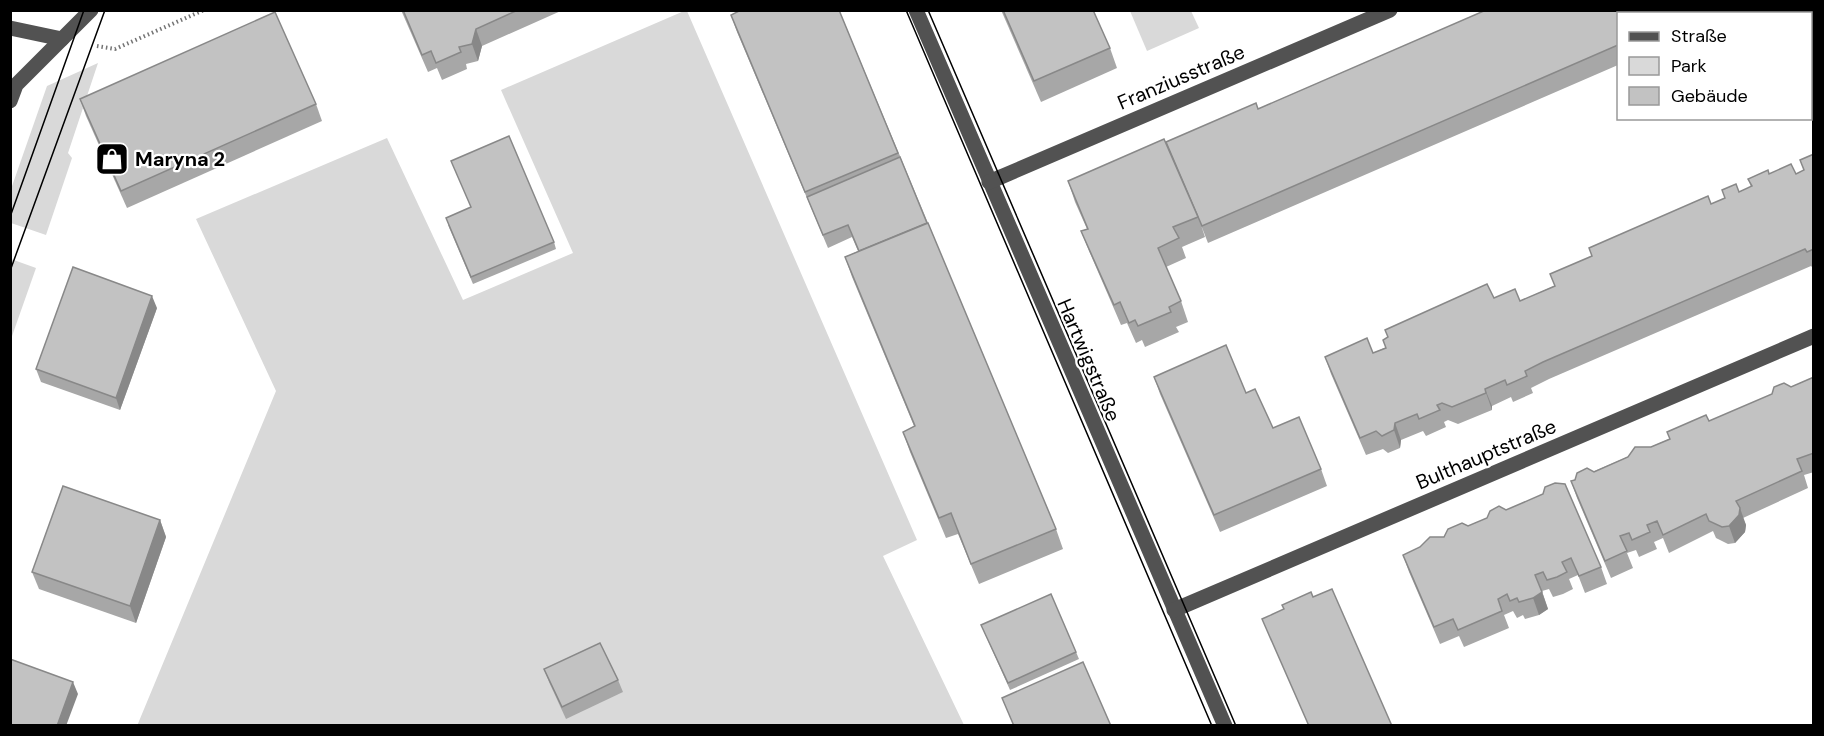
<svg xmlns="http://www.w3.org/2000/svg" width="1824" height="736" font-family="'DM Sans',sans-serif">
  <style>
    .green { fill: #d9d9d9 }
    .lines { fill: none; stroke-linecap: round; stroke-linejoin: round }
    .path { stroke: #747474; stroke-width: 4; stroke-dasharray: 1.5 3; stroke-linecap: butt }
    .minor { stroke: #525252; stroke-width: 15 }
    .tram { stroke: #000; stroke-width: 1.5 }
    .wall { fill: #a7a7a7 }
    .shaded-wall { fill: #888 }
    .building { fill: #c2c2c2; stroke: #888; stroke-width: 1.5 }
    .labels { text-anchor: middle; stroke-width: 4.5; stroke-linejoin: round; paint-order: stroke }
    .street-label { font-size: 20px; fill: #000; stroke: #fff }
    .poi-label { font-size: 20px; font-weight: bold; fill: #000; stroke: #fff; text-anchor: start }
  </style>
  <rect width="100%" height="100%" fill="#fff"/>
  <g class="green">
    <polygon points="684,11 687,11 917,540 883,556 964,725 137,726 276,391 196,219 387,138 463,300 573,253 501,90"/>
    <polygon points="1130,11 1191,11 1199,28 1147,51"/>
    <polygon points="98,63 68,153 72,158 46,235 11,223 11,189 47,86"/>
    <polygon points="11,259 36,268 11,339 10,259"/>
  </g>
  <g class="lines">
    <polyline class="path" points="97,46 115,49 204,10"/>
    <g class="minor">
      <polyline points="916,10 1225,726"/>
      <polyline points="10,28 62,39"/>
      <polyline points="10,101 16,85 91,10"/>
      <polyline points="989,182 1390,10"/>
      <polyline points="1174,610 1814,336"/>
    </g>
    <g class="tram">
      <polyline points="906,10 1212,726"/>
      <polyline points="928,10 1236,726"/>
      <polyline points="10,217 84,10"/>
      <polyline points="10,271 105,10"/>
    </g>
  </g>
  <g class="wall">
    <polygon points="401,10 563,10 482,46 478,61 466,64 467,69 442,80 437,68 428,72"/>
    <polygon points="839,10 1056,529 1063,549 979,584 958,534 946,538 910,452 903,432 914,426 852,277 845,257 858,251 852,237 828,248 737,32 731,15"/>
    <polygon points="1001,10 1093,10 1110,48 1117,68 1041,102"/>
    <polygon points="1486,10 1744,10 1737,14 1618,14 1618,65 1208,243 1201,225 1205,237 1182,247 1186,258 1166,267 1181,301 1188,322 1176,327 1179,332 1145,347 1142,340 1136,343 1127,323 1121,325 1089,251 1081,231 1087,229 1075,202 1068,181 1169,150 1258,109"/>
    <polygon points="80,99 316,104 322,121 127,208 86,116"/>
    <polygon points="1814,154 1814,269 1811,266 1549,379 1531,388 1533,393 1513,402 1511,397 1492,406 1492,410 1458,424 1448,420 1444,422 1446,427 1426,436 1423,431 1401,440 1400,448 1388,453 1383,449 1366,455 1331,374 1325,357 1373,353 1494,298 1520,301 1554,286 1711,204 1751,187 1748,179 1769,174 1796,174 1804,170 1800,160"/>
    <polygon points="448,225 554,242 556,249 473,284"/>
    <polygon points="157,308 120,410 41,382 36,369"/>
    <polygon points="1154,377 1246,393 1273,428 1321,469 1327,486 1220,532 1160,394"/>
    <polygon points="1814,377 1814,472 1804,475 1808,488 1743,518 1746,525 1745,532 1735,543 1728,544 1716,538 1713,531 1669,553 1663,538 1654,542 1657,549 1639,557 1636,550 1627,553 1633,568 1611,578 1577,498 1571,481"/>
    <polygon points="160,520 166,537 136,623 39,589 32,572"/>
    <polygon points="1468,526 1601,567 1607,584 1585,593 1578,575 1569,579 1573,589 1563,594 1553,597 1549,589 1542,591 1548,609 1539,615 1525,619 1523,615 1517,618 1513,611 1504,615 1509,628 1464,647 1459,636 1440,644 1409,572 1403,555"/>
    <polygon points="981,625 1076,652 1079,659 1010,690"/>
    <polygon points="544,669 618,680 623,692 566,719 549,682"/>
  </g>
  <g class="shaded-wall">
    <polygon points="476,29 482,46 478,61 472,44"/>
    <polygon points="152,296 157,308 120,410 116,398"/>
    <polygon points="1485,389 1492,406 1492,410 1486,393"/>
    <polygon points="1395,423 1401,440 1400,448 1394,430"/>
    <polygon points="1740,508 1746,525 1745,532 1735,543 1729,526"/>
    <polygon points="160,520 166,537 136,623 130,606"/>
    <polygon points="1542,592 1548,609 1539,615 1533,598"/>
    <polygon points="73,682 78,694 66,726 57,726"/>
  </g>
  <g class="building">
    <polygon points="403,10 518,10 476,29 472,44 459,47 461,52 436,63 431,51 422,55"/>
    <polygon points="741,10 839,10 898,153 805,192 731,15"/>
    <polygon points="1003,10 1093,10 1110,48 1034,81"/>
    <polygon points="1486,10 1699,10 1701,14 1618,14 1618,45 1202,226 1166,142 1256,103 1258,109"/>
    <polygon points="275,12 316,104 121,191 80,99"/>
    <polygon points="509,136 554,242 471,277 446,218 471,207 451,161"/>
    <polygon points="1164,139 1198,217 1173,227 1179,238 1158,248 1181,301 1169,307 1171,312 1138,326 1135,320 1129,323 1120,302 1114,305 1081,231 1088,229 1068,181"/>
    <polygon points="1814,154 1814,249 1807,252 1805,249 1543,362 1525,371 1527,376 1507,385 1505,380 1485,389 1486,393 1452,407 1442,403 1437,405 1440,410 1419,419 1417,414 1395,423 1394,430 1382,436 1376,431 1360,438 1325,357 1367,338 1373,353 1386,348 1383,340 1388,337 1385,330 1487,284 1494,298 1515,289 1520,301 1555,286 1550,274 1592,256 1589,248 1708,196 1711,204 1725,198 1722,190 1736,184 1739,192 1752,186 1748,179 1768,170 1769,174 1791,164 1796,174 1804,170 1800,160"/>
    <polygon points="900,157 927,223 859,251 848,225 823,235 807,197"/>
    <polygon points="928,223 1056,529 971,564 951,513 939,518 903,432 915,426 845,257"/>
    <polygon points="73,267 152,296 116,398 36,369"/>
    <polygon points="1226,345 1246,393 1255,389 1273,428 1299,417 1321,469 1214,515 1154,377"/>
    <polygon points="1814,377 1814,453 1797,459 1802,471 1736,501 1740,508 1739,515 1729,526 1722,527 1709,521 1706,514 1663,535 1657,521 1647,525 1650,532 1632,540 1629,533 1620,536 1627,551 1605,561 1571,481 1575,480 1577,473 1587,468 1594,472 1628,457 1635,447 1651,447 1670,439 1667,432 1706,415 1709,421 1772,394 1774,387 1784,383 1791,387"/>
    <polygon points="1555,483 1565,484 1601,567 1579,576 1571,558 1562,562 1567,572 1557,577 1547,580 1543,572 1535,575 1542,592 1533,598 1519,602 1517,598 1510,601 1507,594 1498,599 1502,611 1458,630 1453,619 1434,627 1403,555 1420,547 1430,537 1444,537 1448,529 1462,523 1468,526 1487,518 1490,511 1499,506 1506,510 1543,494 1545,487"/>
    <polygon points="63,486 160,520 130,606 32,572"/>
    <polygon points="1332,589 1392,726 1309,726 1262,619 1284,609 1282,605 1311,592 1313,597"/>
    <polygon points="1051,594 1076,652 1008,683 981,625"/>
    <polygon points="600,643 618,680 562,707 544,669"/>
    <polygon points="10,659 73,682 57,726 10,726"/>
    <polygon points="1083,662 1111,726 1014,726 1002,698"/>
  </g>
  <defs>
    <g id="shop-square" transform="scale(1.725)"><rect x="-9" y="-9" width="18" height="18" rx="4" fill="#000" stroke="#fff"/><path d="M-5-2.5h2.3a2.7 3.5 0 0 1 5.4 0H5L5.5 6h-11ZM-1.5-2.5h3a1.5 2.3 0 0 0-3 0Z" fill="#fff"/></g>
  </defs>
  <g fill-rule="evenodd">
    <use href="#shop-square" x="112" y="159"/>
  </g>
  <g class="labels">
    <g class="street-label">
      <text transform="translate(1181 77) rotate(-23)" y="7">Franziusstraße</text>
      <text transform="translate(1089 360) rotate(67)" y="7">Hartwigstraße</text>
      <text transform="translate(1486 454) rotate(-23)" y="7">Bulthauptstraße</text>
    </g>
    <g class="poi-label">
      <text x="135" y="166">Maryna 2</text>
    </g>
  </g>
  <rect width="1824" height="736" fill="none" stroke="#000000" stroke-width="24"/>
  <rect x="1617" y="12" width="195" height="108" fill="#ffffff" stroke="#999999" stroke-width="1.5"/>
  <rect x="1629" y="32" width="30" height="9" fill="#525252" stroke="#999999" stroke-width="1.5"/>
  <text x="1671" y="42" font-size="18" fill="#000000">Straße</text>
  <rect x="1629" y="57" width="30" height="18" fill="#d9d9d9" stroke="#999999" stroke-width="1.5"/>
  <text x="1671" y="72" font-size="18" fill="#000000">Park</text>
  <rect x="1629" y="87" width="30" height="18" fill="#c2c2c2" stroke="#999999" stroke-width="1.5"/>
  <text x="1671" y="102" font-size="18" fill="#000000">Gebäude</text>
</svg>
